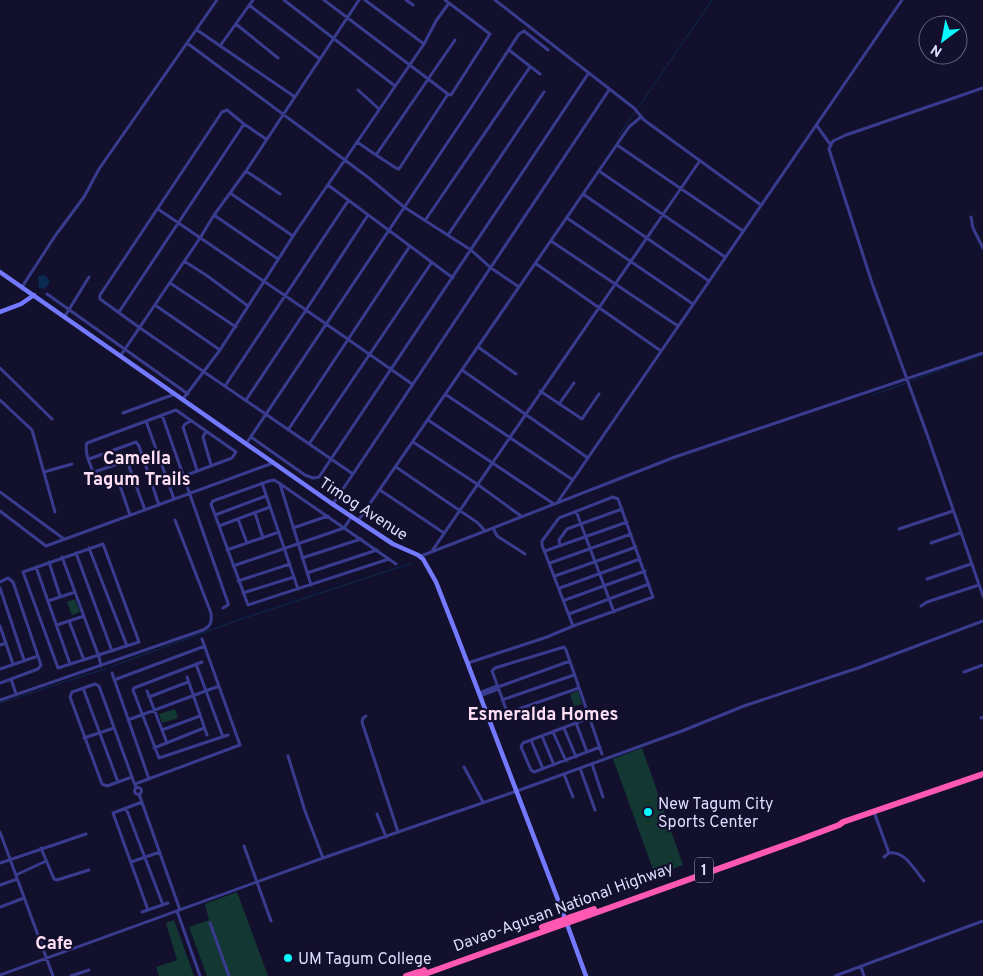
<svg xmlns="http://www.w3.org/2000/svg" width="983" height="976" font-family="Overpass,sans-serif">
<rect width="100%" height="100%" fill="#13102d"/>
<!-- green -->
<path fill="#133834" d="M 75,599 L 80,612 L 72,615 L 67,602 Z
M 578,691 L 582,704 L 574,706 L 570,694 Z
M 175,709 L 178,718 L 162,723 L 159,714 Z
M 642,748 L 683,865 L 655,875 L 613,759 Z
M 237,892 L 268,976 L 207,976 L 189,927 L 209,920 L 205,904 Z
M 174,920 L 194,976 L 159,976 L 156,967 L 177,960 L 166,923 Z"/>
<!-- water -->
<path fill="#0a2a52" d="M 45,275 L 50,282 L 45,289 L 39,288 L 38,276 Z"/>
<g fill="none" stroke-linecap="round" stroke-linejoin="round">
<!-- stream -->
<path stroke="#0a2a52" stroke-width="1" d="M 638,108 L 712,0
M 618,137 L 635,111
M 910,381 L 983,355
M 873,395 L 906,383
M 110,667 L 238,620 L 412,563
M 0,703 L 107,668"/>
<!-- street -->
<path stroke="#393c8e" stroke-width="3" d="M 284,0 L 395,86
M 324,0 L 448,94
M 365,0 L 424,44
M 406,0 L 413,5
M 495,0 L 634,108 L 644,120 L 761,205
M 249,5 L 320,59
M 236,24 L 278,58
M 197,30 L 295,97
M 187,43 L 369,178 L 404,207 L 471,250 L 491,268 L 519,287
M 220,46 L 253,0
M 509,50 L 540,74
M 983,88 L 846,135 L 833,141 L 829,149 L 872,283 L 928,437 L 983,596
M 358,90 L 379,109
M 244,124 L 227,110 L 222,112 L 100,295 L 100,299 L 140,328 L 353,474
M 817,126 L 830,144
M 357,142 L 376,155 L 455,40
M 617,145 L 743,231
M 376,155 L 396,168 L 399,169 L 448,94 L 451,95 L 490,34 L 445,0
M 246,171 L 280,194
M 599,171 L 725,257
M 328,185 L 453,278
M 230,193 L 293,236
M 583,194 L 709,281
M 158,209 L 306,310 L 246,400
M 214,215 L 278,259
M 368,215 L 306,310 L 412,384
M 971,217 L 973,228 L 983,248
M 567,218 L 693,304
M 426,219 L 530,67
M 448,235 L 544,92
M 551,241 L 678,326
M 184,261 L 206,275 L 248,306
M 535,263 L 661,351
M 170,283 L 236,327
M 22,287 L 55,236 L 84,197 L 99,169 L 217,0
M 47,294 L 188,394
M 155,305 L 220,350
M 119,312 L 244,124 L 266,139
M 65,316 L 89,277
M 478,347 L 516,374
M 121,355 L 200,238 L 214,215 L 246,171 L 359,0
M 0,368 L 52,419
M 462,370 L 588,458
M 225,386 L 348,201
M 540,391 L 582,419 L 599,394
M 445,394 L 573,480
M 183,399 L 220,350 L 297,230 L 424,44 L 436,21 L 449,3
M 0,400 L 32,430 L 55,512
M 559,404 L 574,383
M 123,413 L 175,394
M 162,415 L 228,603 L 228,605 L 223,608
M 428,420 L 554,504
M 146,421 L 174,499
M 191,421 L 185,424 L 183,427 L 197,470
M 288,430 L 410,246
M 206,431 L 203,437 L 211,465
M 251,437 L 305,475 L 313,478 L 319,477 L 588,74
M 413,442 L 477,484 L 521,516
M 246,444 L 472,106 L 519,34 L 524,31 L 548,50
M 309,444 L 432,262
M 89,459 L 136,442 L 139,446 L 159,505
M 396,467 L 478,523 L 485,531
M 44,472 L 72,464
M 94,472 L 127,461 L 145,510
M 262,483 L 298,589
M 280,484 L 311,585
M 380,490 L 444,533
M 0,492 L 64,539
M 613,497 L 618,499 L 653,597 L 573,626 L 542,545 L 542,541 L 559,518 Z
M 557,503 L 902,0
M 333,504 L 609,90
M 0,511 L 46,546 L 273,463
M 576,511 L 614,612
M 255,513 L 263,538
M 130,515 L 118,480 L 102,485 L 98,483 C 94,472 83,454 87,443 L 176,410 L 236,452 L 232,458 L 184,476
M 215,515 L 266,496
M 238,519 L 247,543
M 358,521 L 629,127 L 641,117
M 219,526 L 270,507
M 293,528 L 328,516
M 493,528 L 497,536 L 525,554
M 899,529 L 953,511
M 931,543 L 960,533
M 103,544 L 139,642 L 58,668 L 23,572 Z
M 560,546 L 559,540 L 567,529 L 622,509
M 89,548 L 127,646
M 227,550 L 279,532
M 432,551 L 699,162
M 545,551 L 627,522
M 76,553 L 112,651
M 421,556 L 675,457 L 983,353
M 62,557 L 99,657 L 101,666
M 302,558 L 361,539
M 389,559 L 248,605 L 211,504 L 213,501 L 269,481 L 274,480 L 279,483 L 396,564
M 49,562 L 60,596
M 550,563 L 631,534
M 233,566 L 344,528 L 352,516
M 36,567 L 70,664
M 307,573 L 377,550
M 555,576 L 636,547
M 927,579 L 971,564
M 238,581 L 290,564
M 0,582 L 8,578 L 13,582 L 41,665 L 38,669 L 0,683
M 0,588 L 24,660
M 560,588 L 640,559
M 243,593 L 294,577
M 565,600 L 645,571
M 48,601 L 75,592
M 921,606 L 927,602 L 979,585
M 569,614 L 649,584
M 69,621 L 84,660
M 57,625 L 84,616
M 0,626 L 13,664
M 0,645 L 6,643
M 570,661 L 498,687 L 492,671 L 495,668 L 564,647 L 566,650 L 602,754
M 202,662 L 134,688 L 133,690 L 159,758 L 228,735
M 468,663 L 547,637 L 573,626
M 196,664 L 223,737
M 0,669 L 38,656
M 964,672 L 983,665
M 112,673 L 149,779
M 187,677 L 207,735
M 11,679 L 16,694
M 114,680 L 205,646
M 498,687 L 506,709 L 510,712 L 579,688
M 83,688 L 118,782
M 147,691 L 167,743
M 479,693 L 497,686
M 480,696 L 498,689
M 149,697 L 188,682
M 0,700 L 203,630 C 211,626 212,622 211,613 L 175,520
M 502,700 L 574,675
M 366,716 L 363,718 L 362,722 L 398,832
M 589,718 L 523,743 L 521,747 L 531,770 L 534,772 L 600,747
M 981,718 L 983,717
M 128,720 L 219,686
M 576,723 L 587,752
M 564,728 L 576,757
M 162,730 L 200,716
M 553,732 L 566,761
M 542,736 L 554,765
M 84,738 L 114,728
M 531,740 L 543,769
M 154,748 L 204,728
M 288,756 L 305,811 L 323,858
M 592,764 L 603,797
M 464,767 L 483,802
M 580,768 L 595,810
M 564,774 L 573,797
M 132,777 L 107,786 L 102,784 L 70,697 L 72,692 L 95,684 L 99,686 L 136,788
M 135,784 L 240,745 L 202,639
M134.5 791a3.5 3.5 0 1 1 7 0a3.5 3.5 0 1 1-7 0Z
M 139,794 L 180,910
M 142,802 L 113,813 L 148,910
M 126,808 L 163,905
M 874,812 L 889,853 L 884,857
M 377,814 L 386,837
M 0,832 L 53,976
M 244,846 L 271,921
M 41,848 L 54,879 L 57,880 L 89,870
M 889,853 C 906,851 914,870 924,881
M 131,862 L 160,852
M 0,863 L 86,834
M 16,875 L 46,861
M 0,885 L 17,879
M 0,907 L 24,898
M 177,911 L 200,976
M 142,912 L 168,903
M 210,923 L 229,976
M 861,967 L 864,976
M 0,975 L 323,858 L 517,791 L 682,731 L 744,706 L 858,668 L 983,621
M 71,976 L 89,970
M 835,976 L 983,921"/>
<!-- secondary -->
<path stroke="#747aff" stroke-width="4.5" d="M 0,272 L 331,503 L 393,544 L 418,555 L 423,559 L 436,582 L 456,633 L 563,913 L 586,976
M 0,312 L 21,304 L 34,295"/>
<!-- highway -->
<path stroke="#ff58b3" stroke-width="6" d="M 542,927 L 594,909
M 406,976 L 424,970
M 419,976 L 799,840 L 839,825 L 843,822 L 983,774"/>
</g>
<!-- markers -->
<g fill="#09f7ff" stroke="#13102d" stroke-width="2">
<circle cx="648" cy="812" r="5"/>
<circle cx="288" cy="958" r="5"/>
</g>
<g text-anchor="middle" stroke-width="4.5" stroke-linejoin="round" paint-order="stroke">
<!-- shield labels -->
<rect fill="#13102d" stroke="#a1a0c0" stroke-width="1" x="695" y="857.5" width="18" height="25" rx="4"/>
<g font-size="15" font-weight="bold" fill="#deddff">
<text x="704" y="875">1</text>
</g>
<!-- street labels -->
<g font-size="16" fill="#deddff" stroke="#13102d">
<text transform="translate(364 508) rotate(33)" y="6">Timog Avenue</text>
<text transform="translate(563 906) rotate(-20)" y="6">Davao-Agusan National Highway</text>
</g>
<!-- poi labels -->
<g font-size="16" fill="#deddff" stroke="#13102d" text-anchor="start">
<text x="658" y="809">New Tagum City<tspan x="658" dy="18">Sports Center</tspan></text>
<text x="298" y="964">UM Tagum College</text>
</g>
<!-- neighbourhood labels -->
<g font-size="18" font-weight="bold" fill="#ffdff5" stroke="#13102d">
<text x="137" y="464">Camella<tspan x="137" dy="21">Tagum Trails</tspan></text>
<text x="543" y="720">Esmeralda Homes</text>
<text x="54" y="949">Cafe</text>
</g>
</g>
<!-- north arrow -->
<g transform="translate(943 40) rotate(212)"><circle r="24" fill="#13102d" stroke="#646281"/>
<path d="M0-4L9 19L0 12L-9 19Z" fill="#09f7ff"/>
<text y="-8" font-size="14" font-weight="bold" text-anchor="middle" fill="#deddff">N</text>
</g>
</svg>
